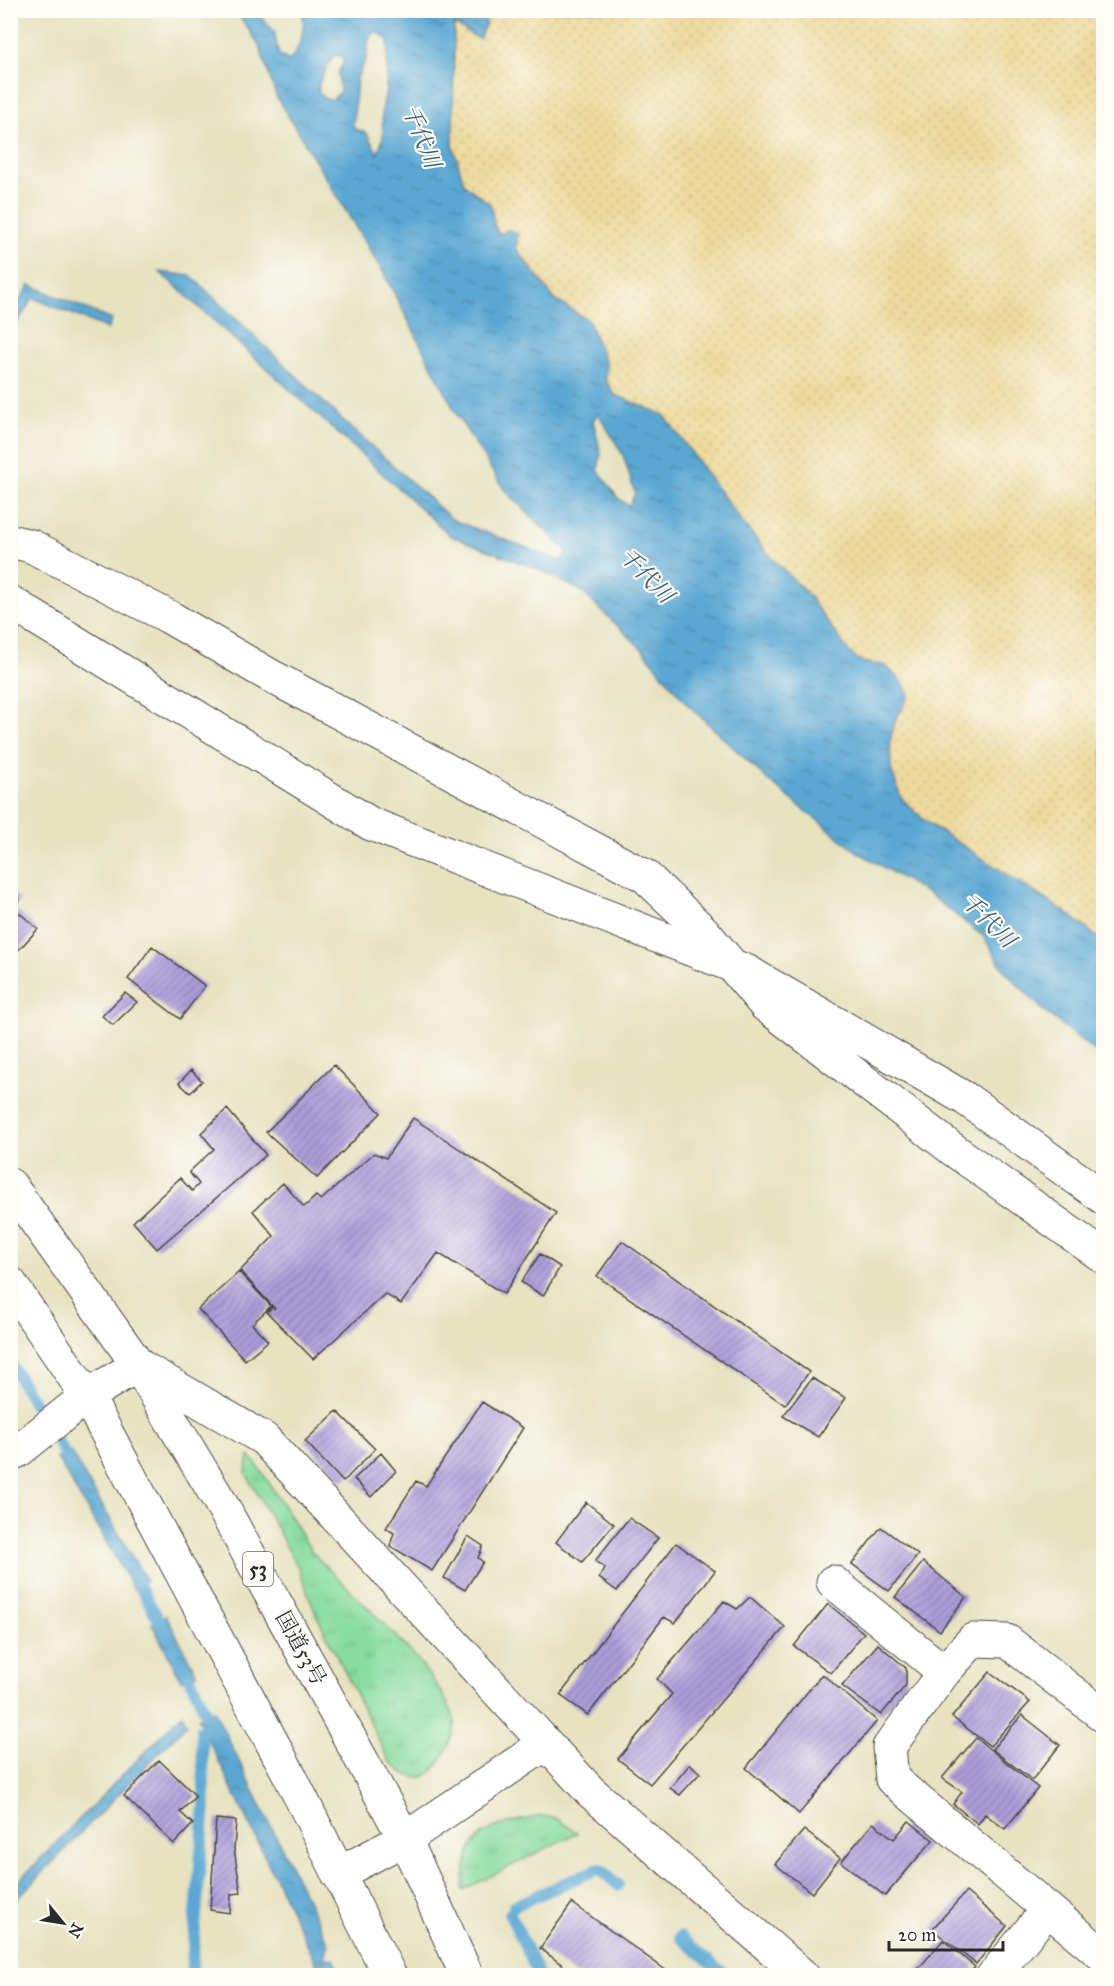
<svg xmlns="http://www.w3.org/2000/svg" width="1114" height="1986" font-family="'IM FELL Great Primer','Noto Serif JP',serif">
<defs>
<pattern id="grass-tufts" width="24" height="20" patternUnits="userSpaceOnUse" patternTransform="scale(1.5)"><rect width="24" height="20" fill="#87dc9e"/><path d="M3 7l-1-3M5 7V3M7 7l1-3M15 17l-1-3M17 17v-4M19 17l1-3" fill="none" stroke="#75bd88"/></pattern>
<pattern id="sand-dots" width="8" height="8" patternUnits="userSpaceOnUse" patternTransform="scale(1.5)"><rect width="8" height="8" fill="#eeda9e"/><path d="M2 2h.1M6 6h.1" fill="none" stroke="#cb8" stroke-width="1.8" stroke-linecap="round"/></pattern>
<pattern id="water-ripples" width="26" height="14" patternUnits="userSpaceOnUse" patternTransform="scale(1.5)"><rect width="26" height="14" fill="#5aa7d3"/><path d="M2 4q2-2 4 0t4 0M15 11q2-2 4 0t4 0" fill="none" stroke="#4b88ab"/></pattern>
<pattern id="building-hatch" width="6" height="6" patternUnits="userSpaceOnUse" patternTransform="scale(1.5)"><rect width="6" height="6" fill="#ac9dda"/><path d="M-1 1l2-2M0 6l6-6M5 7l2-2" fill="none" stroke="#8c80b1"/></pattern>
</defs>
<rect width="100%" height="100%" fill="#fdfcf7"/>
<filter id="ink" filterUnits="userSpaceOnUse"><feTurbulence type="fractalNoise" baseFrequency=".0167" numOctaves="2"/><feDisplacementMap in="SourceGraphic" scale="12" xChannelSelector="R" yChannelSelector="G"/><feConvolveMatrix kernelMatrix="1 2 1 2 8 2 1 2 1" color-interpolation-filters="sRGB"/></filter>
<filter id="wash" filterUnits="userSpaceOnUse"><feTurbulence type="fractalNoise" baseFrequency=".008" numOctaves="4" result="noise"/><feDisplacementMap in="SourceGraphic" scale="24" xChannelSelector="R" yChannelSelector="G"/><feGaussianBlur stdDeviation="1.35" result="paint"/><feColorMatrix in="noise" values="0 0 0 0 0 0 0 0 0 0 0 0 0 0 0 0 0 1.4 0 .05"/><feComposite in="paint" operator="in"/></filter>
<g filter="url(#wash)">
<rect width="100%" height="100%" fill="#e7e2c0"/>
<!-- grass -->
<path fill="url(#grass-tufts)" stroke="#598464" stroke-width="1.5" d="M 249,1456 C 257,1459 301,1536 311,1550 C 320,1562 332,1572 343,1583 C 378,1619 422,1657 447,1702 C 450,1708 455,1717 455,1723 C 455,1739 437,1775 420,1778 C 408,1779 397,1768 389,1761 L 316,1614 L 299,1569 L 246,1473 Z
M 542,1816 L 556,1818 L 577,1833 L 463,1890 C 466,1829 488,1826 542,1816 Z"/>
<!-- sand -->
<path fill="url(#sand-dots)" stroke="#8c8264" stroke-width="1.5" d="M 483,11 L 1103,11 L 1103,939 L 1097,937 L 1071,916 L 926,822 L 901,798 L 891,769 L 890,741 L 896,719 L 909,696 L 886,666 L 862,662 L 849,652 L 808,595 L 769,555 L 739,518 L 664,415 L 615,395 L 606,381 L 606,364 L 588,320 L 555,300 L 516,248 L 500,235 L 494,224 L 491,205 L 464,184 L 453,145 L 454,23 L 479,39 L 486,23 Z"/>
<!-- water -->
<path fill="url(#water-ripples)" stroke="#42697f" stroke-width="1.5" fill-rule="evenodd" d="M 236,11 L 255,11 L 274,31 L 279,55 L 289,61 C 299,51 308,24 301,11 L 483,11 L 486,23 L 479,39 L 454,24 L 453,145 L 464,184 L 491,205 L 494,224 L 499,235 L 509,229 L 518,234 L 516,248 L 555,300 L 588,320 L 606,364 L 606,381 L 615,395 L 664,415 L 739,518 L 769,555 L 808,595 L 849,652 L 862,662 L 886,666 L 904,684 L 909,696 L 896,719 L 890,741 L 891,769 L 901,798 L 926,822 L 1071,916 L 1097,937 L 1103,939 L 1103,1058 L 1043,1010 L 1003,969 L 984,937 L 930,895 L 856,851 L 771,783 L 686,703 L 643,650 L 581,591 L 542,571 L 451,536 L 160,272 L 191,276 L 334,412 L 453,520 L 561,561 L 567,552 L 503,488 L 457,415 L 383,272 L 276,96 L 259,45 ZM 376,31 L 388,40 L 386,91 L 382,110 L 383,136 L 378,154 L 367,133 L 353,128 L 357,78 L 366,59 L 369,39 ZM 340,55 L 344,61 L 338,73 L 340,92 L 332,100 L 323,98 L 319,92 L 319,83 L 333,56 ZM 598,413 L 623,455 L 635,493 L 629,506 L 617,497 L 598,470 L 601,454 L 593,421 Z
M 30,285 L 112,320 L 108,329 L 33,298 L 11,332 L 11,314 Z
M 70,1451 L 146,1580 L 134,1590 L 57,1458 Z
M 166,1615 L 197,1674 L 181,1680 L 152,1624 Z
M 214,1710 L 329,1944 L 324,1958 L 334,1959 L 342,1975 L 322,1975 L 198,1718 Z
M 182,1714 L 187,1724 L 11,1905 L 11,1889 Z"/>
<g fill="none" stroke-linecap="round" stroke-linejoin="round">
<!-- stream -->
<path stroke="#5aa7d3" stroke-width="12" d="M 10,1363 L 73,1468
M 131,1572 L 166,1632
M 183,1663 L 213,1729
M 600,1869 L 618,1885
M 514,1906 L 595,1870
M 510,1914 L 539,1976
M 680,1937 L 727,1976
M 191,1976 L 205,1805 L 201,1730"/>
</g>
<g id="blocks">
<!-- building -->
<path fill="url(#building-hatch)" d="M 10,891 L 20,900 L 10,910 Z
M 16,910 L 38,929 L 10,959 L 10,915 Z
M 152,946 L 205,986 L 180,1019 L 128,979 Z
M 125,993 L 137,1002 L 113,1025 L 102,1016 Z
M 334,1065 L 381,1113 L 317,1178 L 266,1132 Z
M 191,1070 L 202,1081 L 190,1093 L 179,1083 Z
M 227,1109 L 266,1155 L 157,1249 L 133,1222 L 180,1178 L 192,1191 L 199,1184 L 189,1172 L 214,1149 L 201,1133 Z
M 413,1118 L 556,1213 L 504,1294 L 438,1253 L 401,1304 L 385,1294 L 313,1359 L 267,1312 L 272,1307 L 275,1309 L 240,1271 L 274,1236 L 253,1211 L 283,1183 L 304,1207 L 316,1196 L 321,1200 L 374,1153 L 386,1158 Z
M 622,1241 L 809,1372 L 785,1405 L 597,1276 Z
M 540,1254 L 560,1267 L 543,1296 L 521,1282 Z
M 239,1272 L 271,1306 L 252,1324 L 268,1341 L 245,1360 L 198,1309 Z
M 812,1378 L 846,1398 L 818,1437 L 783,1416 Z
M 482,1402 L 523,1428 L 432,1571 L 390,1546 L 394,1533 L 386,1528 L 416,1481 L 426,1486 Z
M 337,1411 L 375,1449 L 343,1482 L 305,1441 Z
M 381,1453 L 396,1471 L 371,1497 L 354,1479 Z
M 586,1502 L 614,1524 L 582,1562 L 556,1542 Z
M 629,1518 L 658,1538 L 617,1591 L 599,1578 L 605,1568 L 595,1561 Z
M 881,1527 L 918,1555 L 889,1591 L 852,1564 Z
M 468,1536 L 483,1546 L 478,1558 L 483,1562 L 465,1590 L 444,1578 Z
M 676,1543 L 715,1571 L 675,1623 L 664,1617 L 588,1715 L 560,1695 Z
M 923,1562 L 966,1597 L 940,1631 L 895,1597 Z
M 750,1597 L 785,1627 L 650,1784 L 618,1759 L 672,1694 L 657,1679 L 724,1601 L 737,1609 Z
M 828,1604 L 864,1633 L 831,1673 L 794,1646 Z
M 878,1644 L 906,1668 L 906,1685 L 881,1715 L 842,1686 Z
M 990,1672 L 1030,1702 L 990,1746 L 952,1717 Z
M 822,1674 L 877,1721 L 799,1814 L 746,1768 Z
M 1022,1715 L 1060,1745 L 1032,1780 L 992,1749 Z
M 976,1738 L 1038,1788 L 1005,1829 L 985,1814 L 978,1824 L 953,1804 L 962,1792 L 942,1778 Z
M 159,1760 L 196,1796 L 180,1812 L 193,1824 L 174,1844 L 124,1796 Z
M 690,1764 L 700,1773 L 680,1795 L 670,1788 Z
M 216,1819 L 236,1821 L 234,1849 L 241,1893 L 231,1894 L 230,1913 L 210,1910 Z
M 909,1821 L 933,1840 L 885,1896 L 841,1862 L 873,1823 L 894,1839 Z
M 804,1830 L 840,1858 L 812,1893 L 775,1864 Z
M 966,1892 L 1007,1926 L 976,1964 L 932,1929 Z
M 572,1903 L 674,1976 L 577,1976 L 540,1948 Z
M 943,1940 L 975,1967 L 967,1976 L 912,1976 Z"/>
</g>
</g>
<g filter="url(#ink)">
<use href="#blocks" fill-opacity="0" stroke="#474641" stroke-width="1.5"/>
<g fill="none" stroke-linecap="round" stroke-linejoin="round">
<defs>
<path id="street" d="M 10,541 L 31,546 L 169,617 L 269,675 L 645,876 L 704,932 L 765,1005 L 951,1148 L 1104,1257
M 10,602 L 371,824 L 746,971 L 966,1099 L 1104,1198
M 10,1454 L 18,1451 L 87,1396 L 138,1365 L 264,1439 L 590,1791 L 803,1976
M 833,1582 L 944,1672
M 1104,1716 L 1007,1641 L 973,1640 L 944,1672 L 889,1747 L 892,1779 L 1104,1956
M 338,1874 L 408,1837 L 545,1744
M 993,1976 L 1048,1909"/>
<path id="highway" d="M 10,1185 L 138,1365 L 219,1500 L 405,1839 L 467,1976
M 10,1283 L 87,1396 L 290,1776 L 390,1976"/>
</defs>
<!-- street casing -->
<use href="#street" stroke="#474641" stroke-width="35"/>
<!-- highway casing -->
<use href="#highway" stroke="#474641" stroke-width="35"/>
<!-- street -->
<use href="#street" stroke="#fff" stroke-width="33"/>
<!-- highway -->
<use href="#highway" stroke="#fff" stroke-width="33"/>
</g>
</g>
<g text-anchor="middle" stroke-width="4.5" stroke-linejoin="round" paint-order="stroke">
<!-- shield labels -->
<rect fill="#fdfcf7" stroke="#6a6a68" stroke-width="1.5" x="243" y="1552" width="30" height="34" rx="4.5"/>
<g font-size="20" font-weight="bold" fill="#2b2b2b">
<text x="258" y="1576">53</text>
</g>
<!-- street labels -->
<g font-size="21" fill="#2b2b2b" stroke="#fdfcf7">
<text transform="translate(301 1648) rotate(61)" y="7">国道53号</text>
</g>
<!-- water labels -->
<g font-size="22" font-style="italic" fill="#3e5d6e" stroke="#fdfcf7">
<text transform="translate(422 136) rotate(68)" y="8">千代川</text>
<text transform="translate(647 575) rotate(46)" y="8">千代川</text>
<text transform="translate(989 920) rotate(45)" y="8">千代川</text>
</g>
</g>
<!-- margin -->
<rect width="1114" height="1986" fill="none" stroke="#fdfcf7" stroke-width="36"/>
<!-- north arrow -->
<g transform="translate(63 1923) rotate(120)" stroke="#fdfcf7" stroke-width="4.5" paint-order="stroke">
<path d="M0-4.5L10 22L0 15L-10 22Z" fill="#2b2b2b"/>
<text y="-9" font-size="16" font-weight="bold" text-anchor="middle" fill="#2b2b2b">N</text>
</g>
<!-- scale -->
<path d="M889 1941v9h114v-9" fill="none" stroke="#2b2b2b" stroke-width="3"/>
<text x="898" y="1941" font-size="18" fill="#2b2b2b" stroke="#fdfcf7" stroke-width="4.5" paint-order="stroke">20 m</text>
</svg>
